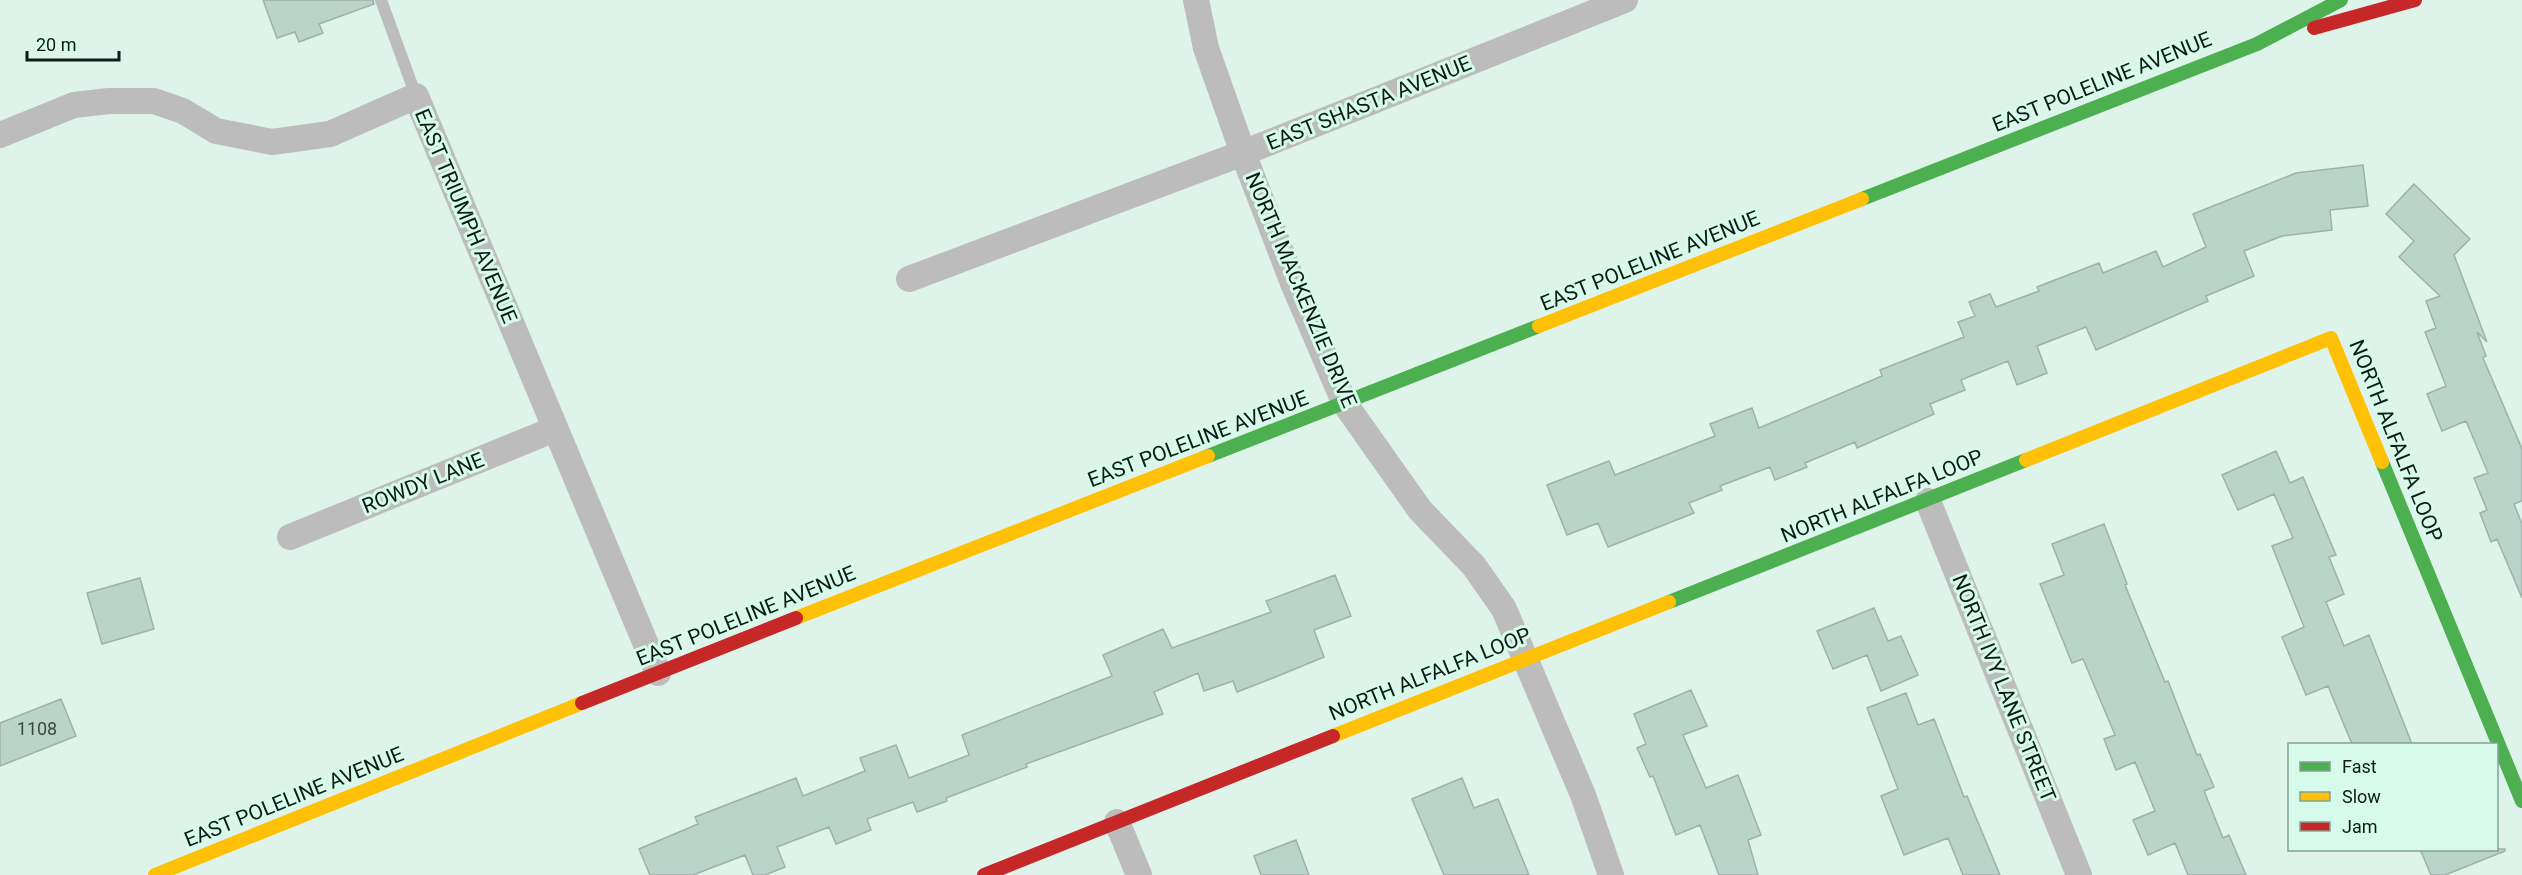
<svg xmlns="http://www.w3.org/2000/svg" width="2522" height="875" font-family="Roboto,sans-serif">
<rect width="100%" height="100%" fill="#def3ea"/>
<!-- building -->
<path fill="#b9d5ca" stroke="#a0b0aa" stroke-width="1.5" d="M 263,0 L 373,0 L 374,4 L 319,24 L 323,33 L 299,42 L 295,32 L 277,38 Z
M 2363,165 L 2368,206 L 2330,210 L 2332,230 L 2282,236 L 2244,251 L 2254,276 L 2206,296 L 2208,301 L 2096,350 L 2086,327 L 2037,346 L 2047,373 L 2017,385 L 2008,361 L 1961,380 L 1965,390 L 1930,404 L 1934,414 L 1857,448 L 1855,442 L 1805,463 L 1807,467 L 1775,480 L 1770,467 L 1720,486 L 1722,490 L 1689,503 L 1694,513 L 1608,547 L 1598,523 L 1567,535 L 1547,485 L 1609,461 L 1615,475 L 1715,436 L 1710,424 L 1752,408 L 1759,428 L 1882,376 L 1880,370 L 1964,337 L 1958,322 L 1975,316 L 1969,302 L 1990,294 L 1996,307 L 2039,291 L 2037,287 L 2099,263 L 2103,273 L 2156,251 L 2163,267 L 2206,247 L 2193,214 L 2296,173 Z
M 2414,184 L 2470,239 L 2454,255 L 2487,342 L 2477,332 L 2486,356 L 2483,358 L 2522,449 L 2522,501 L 2514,504 L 2522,524 L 2522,598 L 2497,539 L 2491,542 L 2480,513 L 2487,510 L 2474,478 L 2488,473 L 2466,421 L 2442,431 L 2427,394 L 2446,386 L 2425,332 L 2436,328 L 2426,301 L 2440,296 L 2399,257 L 2414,241 L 2386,214 Z
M 2276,451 L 2290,483 L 2303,477 L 2336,555 L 2329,557 L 2344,594 L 2326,602 L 2344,646 L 2369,635 L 2412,744 L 2352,744 L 2328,686 L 2306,695 L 2282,637 L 2304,627 L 2272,546 L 2293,538 L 2274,494 L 2238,510 L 2222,475 Z
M 2104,524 L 2127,584 L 2125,585 L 2165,682 L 2168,681 L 2197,755 L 2200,754 L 2214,787 L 2204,791 L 2223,838 L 2229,835 L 2246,875 L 2188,875 L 2175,843 L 2148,855 L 2133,820 L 2155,811 L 2135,762 L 2116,770 L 2104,739 L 2115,735 L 2083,659 L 2072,663 L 2040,584 L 2064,575 L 2052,544 Z
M 1335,575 L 1351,616 L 1314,630 L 1324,657 L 1273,678 L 1237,692 L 1233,681 L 1204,691 L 1198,673 L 1154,692 L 1163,714 L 1026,764 L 1027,767 L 946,798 L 947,801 L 917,812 L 913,802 L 867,819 L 871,830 L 836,844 L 829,827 L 777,847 L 785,867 L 765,875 L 753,875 L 745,855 L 693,875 L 650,875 L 639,849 L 698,824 L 695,817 L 796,778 L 803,796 L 865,771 L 860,758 L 896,745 L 909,778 L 969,755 L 962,735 L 1112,676 L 1103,655 L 1163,629 L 1172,648 L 1271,612 L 1266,601 Z
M 140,578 L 154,629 L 102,644 L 87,593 Z
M 1874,608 L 1888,641 L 1901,636 L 1918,675 L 1881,691 L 1867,655 L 1833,669 L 1817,631 Z
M 1691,690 L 1707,726 L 1683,735 L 1706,788 L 1738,775 L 1761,835 L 1748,840 L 1758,875 L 1719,875 L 1700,825 L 1676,835 L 1653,776 L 1650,777 L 1637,748 L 1646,744 L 1634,714 Z
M 1906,693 L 1918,725 L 1934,719 L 1964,797 L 1967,796 L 2000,875 L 1963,875 L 1948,838 L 1904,855 L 1881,796 L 1898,789 L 1867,708 Z
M 61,699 L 76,736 L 0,766 L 0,723 Z
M 1462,778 L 1474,808 L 1498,799 L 1529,875 L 1444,875 L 1412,799 Z
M 1296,840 L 1309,875 L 1261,875 L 1254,856 Z
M 2420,849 L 2505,849 L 2505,851 L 2445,875 L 2431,875 Z"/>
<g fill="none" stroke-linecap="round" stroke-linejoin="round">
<!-- lane -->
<path stroke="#bdbcbd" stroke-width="12" d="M 381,0 L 416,96"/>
<!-- street -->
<path stroke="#bdbcbd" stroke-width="26" d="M 1196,0 L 1206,48 L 1243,153 L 1293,283 L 1345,404 L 1420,510 L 1474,566 L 1504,609 L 1583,795 L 1611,875
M 0,135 L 74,105 L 109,101 L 154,101 L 183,111 L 216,131 L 272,142 L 330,134 L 416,96 L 658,673
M 909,279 L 1243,153 L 1625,0
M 1928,501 L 2079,875
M 290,537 L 555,429
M 1117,822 L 1139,875"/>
<!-- fast -->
<path stroke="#4caf50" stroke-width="14" d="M 1862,199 L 2257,44 L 2341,0
M 1208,456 L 1539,326
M 2382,462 L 2522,801
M 1669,602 L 2026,460"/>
<!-- slow -->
<path stroke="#ffc107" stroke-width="14" d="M 1539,326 L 1862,199
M 2026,460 L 2331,338 L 2382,462
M 796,618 L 1208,456
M 1333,736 L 1669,602
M 155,875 L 582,703"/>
<!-- jam -->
<path stroke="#c62828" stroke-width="14" d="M 2314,28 L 2415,0
M 582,703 L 796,618
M 984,875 L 1333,736"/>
</g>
<g text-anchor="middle" stroke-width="6" stroke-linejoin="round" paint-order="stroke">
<!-- number labels -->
<g font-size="18" fill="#394a43">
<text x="37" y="735">1108</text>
</g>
<!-- street labels -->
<g font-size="21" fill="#0e1b16" stroke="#d6fbeb">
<text transform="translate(2102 82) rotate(-22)" y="7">EAST POLELINE AVENUE</text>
<text transform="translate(1369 103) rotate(-22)" y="7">EAST SHASTA AVENUE</text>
<text transform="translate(466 216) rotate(67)" y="7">EAST TRIUMPH AVENUE</text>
<text transform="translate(1650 261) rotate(-22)" y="7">EAST POLELINE AVENUE</text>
<text transform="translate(1301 290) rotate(67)" y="7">NORTH MACKENZIE DRIVE</text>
<text transform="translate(1198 439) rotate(-21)" y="7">EAST POLELINE AVENUE</text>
<text transform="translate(2396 441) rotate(68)" y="7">NORTH ALFALFA LOOP</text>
<text transform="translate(423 483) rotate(-22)" y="7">ROWDY LANE</text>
<text transform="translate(1882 496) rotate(-22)" y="7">NORTH ALFALFA LOOP</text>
<text transform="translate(746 616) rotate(-22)" y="7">EAST POLELINE AVENUE</text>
<text transform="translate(1430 674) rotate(-22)" y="7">NORTH ALFALFA LOOP</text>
<text transform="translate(2004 688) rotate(68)" y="7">NORTH IVY LANE STREET</text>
<text transform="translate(294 797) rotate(-22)" y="7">EAST POLELINE AVENUE</text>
</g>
</g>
<!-- legend -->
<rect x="2288" y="743" width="210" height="108" fill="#d6fbeb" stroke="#86a196" stroke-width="1.5"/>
<rect x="2300" y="762" width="30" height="9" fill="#4caf50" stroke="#86a196" stroke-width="1.5"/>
<text x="2342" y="773" font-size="18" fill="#0e1b16">Fast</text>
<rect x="2300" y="792" width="30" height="9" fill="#ffc107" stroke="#86a196" stroke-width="1.5"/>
<text x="2342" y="803" font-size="18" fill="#0e1b16">Slow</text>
<rect x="2300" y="822" width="30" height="9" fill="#c62828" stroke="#86a196" stroke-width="1.5"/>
<text x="2342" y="833" font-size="18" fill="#0e1b16">Jam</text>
<!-- scale -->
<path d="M27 51v9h92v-9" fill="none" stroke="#0e1b16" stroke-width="3"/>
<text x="36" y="51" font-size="18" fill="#0e1b16" stroke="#d6fbeb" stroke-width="4.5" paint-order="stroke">20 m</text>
</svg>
